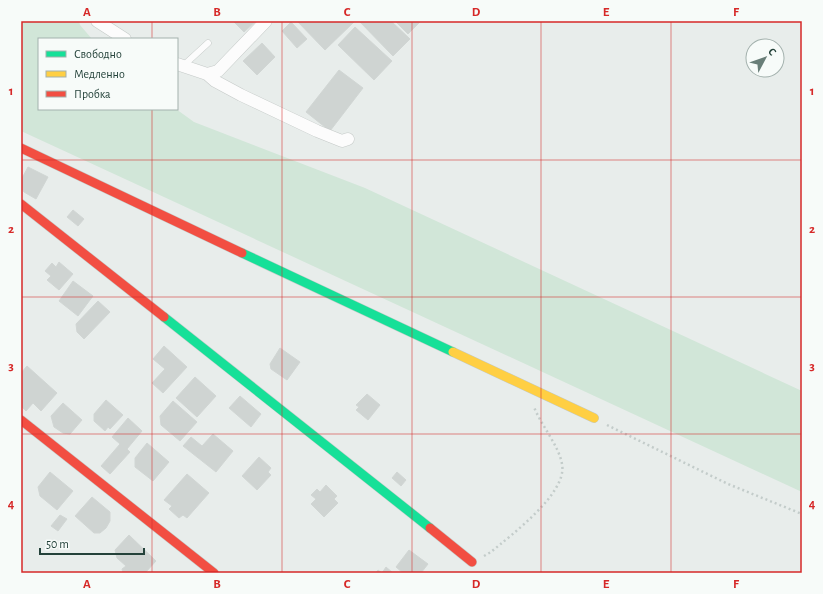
<svg xmlns="http://www.w3.org/2000/svg" width="823" height="594" font-family="'Alegreya Sans',sans-serif">
<rect width="100%" height="100%" fill="#e8edeb"/>
<!-- green -->
<path fill="#d1e6d8" d="M 21,21 L 79,21 L 80,25 L 92,39 L 39,39 L 39,109 L 176,109 L 194,122 L 365,188 L 802,391 L 802,492 L 21,131 Z"/>
<!-- building -->
<path fill="#cfd4d2" stroke="#d1d6d4" d="M 233,21 L 256,21 L 244,32 Z
M 297,21 L 355,21 L 325,50 Z
M 359,21 L 391,21 L 410,39 L 393,56 Z
M 395,21 L 421,21 L 408,34 Z
M 291,22 L 307,39 L 297,48 L 282,31 Z
M 355,27 L 392,61 L 374,80 L 338,45 Z
M 262,43 L 275,57 L 257,75 L 243,61 Z
M 339,70 L 363,88 L 330,131 L 306,112 Z
M 28,167 L 48,177 L 36,199 L 24,192 L 21,187 L 21,180 Z
M 73,210 L 84,219 L 78,226 L 67,217 Z
M 59,262 L 73,274 L 59,290 L 47,280 L 51,276 L 45,271 L 52,263 L 56,267 Z
M 73,281 L 93,296 L 78,316 L 59,301 Z
M 98,301 L 110,312 L 84,339 L 77,332 L 76,324 Z
M 164,346 L 187,367 L 163,393 L 152,383 L 165,369 L 153,359 Z
M 280,348 L 300,362 L 287,380 L 271,369 L 270,364 Z
M 27,366 L 57,393 L 41,411 L 33,403 L 26,411 L 21,406 L 21,373 Z
M 195,377 L 216,396 L 197,417 L 176,398 Z
M 367,394 L 380,405 L 368,420 L 356,410 L 359,407 L 356,405 Z
M 240,396 L 261,414 L 251,427 L 229,408 Z
M 106,400 L 123,415 L 110,429 L 108,427 L 105,431 L 94,421 L 94,414 Z
M 173,401 L 197,422 L 180,441 L 161,425 L 160,416 Z
M 63,403 L 82,420 L 70,434 L 63,433 L 54,427 L 51,416 Z
M 128,418 L 142,431 L 127,449 L 130,452 L 110,474 L 101,466 L 120,444 L 112,437 Z
M 213,434 L 233,451 L 216,472 L 183,446 L 191,437 L 202,446 Z
M 147,443 L 169,462 L 153,481 L 135,467 L 135,458 Z
M 259,457 L 271,468 L 268,472 L 271,475 L 257,490 L 242,476 Z
M 50,472 L 73,491 L 57,510 L 40,496 L 38,487 Z
M 397,472 L 406,480 L 401,486 L 392,478 Z
M 187,474 L 209,493 L 187,518 L 183,515 L 179,518 L 169,509 L 172,506 L 164,500 Z
M 326,485 L 337,496 L 334,499 L 338,503 L 324,517 L 311,504 L 316,499 L 311,495 L 317,489 L 320,492 Z
M 92,497 L 110,512 L 110,521 L 106,528 L 100,533 L 94,533 L 75,516 Z
M 60,515 L 67,519 L 58,531 L 51,526 Z
M 129,535 L 156,561 L 145,573 L 123,573 L 122,569 L 126,566 L 117,558 L 115,550 Z
M 409,550 L 428,564 L 421,573 L 403,573 L 396,567 Z
M 386,567 L 393,573 L 376,573 L 378,570 L 382,573 Z"/>
<g fill="none" stroke-linecap="round" stroke-linejoin="round">
<defs>
<path id="lane" d="M 183,66 L 208,43"/>
<path id="street" d="M 97,21 L 125,39
M 177,64 L 207,74 L 215,81 L 241,95 L 317,131 L 342,141 L 348,139
M 207,74 L 218,71 L 266,21"/>
<path id="fast" d="M 242,253 L 453,352
M 164,317 L 430,528"/>
<path id="slow" d="M 453,352 L 594,418"/>
<path id="jam" d="M 21,148 L 242,253
M 21,204 L 164,317
M 21,420 L 214,573
M 430,528 L 472,562"/>
</defs>
<!-- lane casing -->
<use href="#lane" stroke="#c5cac8" stroke-width="7"/>
<!-- street casing -->
<use href="#street" stroke="#c5cac8" stroke-width="13"/>
<!-- fast casing -->
<use href="#fast" stroke="#c3cbc8" stroke-width="10"/>
<!-- slow casing -->
<use href="#slow" stroke="#c3cbc8" stroke-width="10"/>
<!-- jam casing -->
<use href="#jam" stroke="#c3cbc8" stroke-width="10"/>
<!-- path -->
<path stroke="#c3ccca" stroke-width="2.5" stroke-dasharray="2 3" stroke-linecap="butt" d="M 607,425 L 728,484 L 802,514
M 484,556 L 491,552 C 511,535 568,493 562,464 C 559,446 541,425 534,407"/>
<!-- lane -->
<use href="#lane" stroke="#fcfcfc" stroke-width="6"/>
<!-- street -->
<use href="#street" stroke="#fcfcfc" stroke-width="12"/>
<!-- fast -->
<use href="#fast" stroke="#16e098" stroke-width="9"/>
<!-- slow -->
<use href="#slow" stroke="#ffcf43" stroke-width="9"/>
<!-- jam -->
<use href="#jam" stroke="#f24e42" stroke-width="9"/>
</g>
<!-- grid -->
<path fill="none" stroke="#d62828" stroke-width="1" stroke-opacity="0.55" d="M 152,21 L 152,39M 282,21 L 282,573M 412,21 L 412,573M 541,21 L 541,573M 671,21 L 671,573M 152,109 L 152,573M 21,160 L 802,160M 21,297 L 802,297M 21,434 L 802,434"/>
<!-- border -->
<rect width="823" height="594" fill="none" stroke="#f7fbf9" stroke-width="44"/>
<!-- legend -->
<rect x="38" y="38" width="140" height="72" fill="#f7fbf9" stroke="#a3b1ad"/>
<rect x="46" y="51" width="20" height="6" fill="#16e098" stroke="#a3b1ad"/>
<text x="74" y="58" font-size="12" fill="#24423a">Свободно</text>
<rect x="46" y="71" width="20" height="6" fill="#ffcf43" stroke="#a3b1ad"/>
<text x="74" y="78" font-size="12" fill="#24423a">Медленно</text>
<rect x="46" y="91" width="20" height="6" fill="#f24e42" stroke="#a3b1ad"/>
<text x="74" y="98" font-size="12" fill="#24423a">Пробка</text>
<!-- north arrow -->
<g transform="translate(765 58) rotate(49)"><circle r="19" fill="#f7fbf9" stroke="#a3b1ad"/>
<path d="M0-3L7 15L0 10L-7 15Z" fill="#697e78"/>
<text y="-6" font-size="11" font-weight="bold" text-anchor="middle" fill="#24423a">С</text>
</g>
<!-- scale -->
<path d="M40 548v6h104v-6" fill="none" stroke="#24423a" stroke-width="2"/>
<text x="46" y="548" font-size="12" fill="#24423a" stroke="#f7fbf9" stroke-width="3" paint-order="stroke">50 m</text>
<rect x="22" y="22" width="779" height="550" fill="none" stroke="#d62828" stroke-width="1.5"/>
<g font-size="13" text-anchor="middle" font-weight="bold" fill="#d62828">
<text x="87" y="16">A</text>
<text x="217" y="16">B</text>
<text x="347" y="16">C</text>
<text x="476" y="16">D</text>
<text x="606" y="16">E</text>
<text x="736" y="16">F</text>
<text x="11" y="95">1</text>
<text x="812" y="95">1</text>
<text x="11" y="233">2</text>
<text x="812" y="233">2</text>
<text x="11" y="370">3</text>
<text x="812" y="370">3</text>
<text x="11" y="508">4</text>
<text x="812" y="508">4</text>
<text x="87" y="588">A</text>
<text x="217" y="588">B</text>
<text x="347" y="588">C</text>
<text x="476" y="588">D</text>
<text x="606" y="588">E</text>
<text x="736" y="588">F</text>
</g>
</svg>
